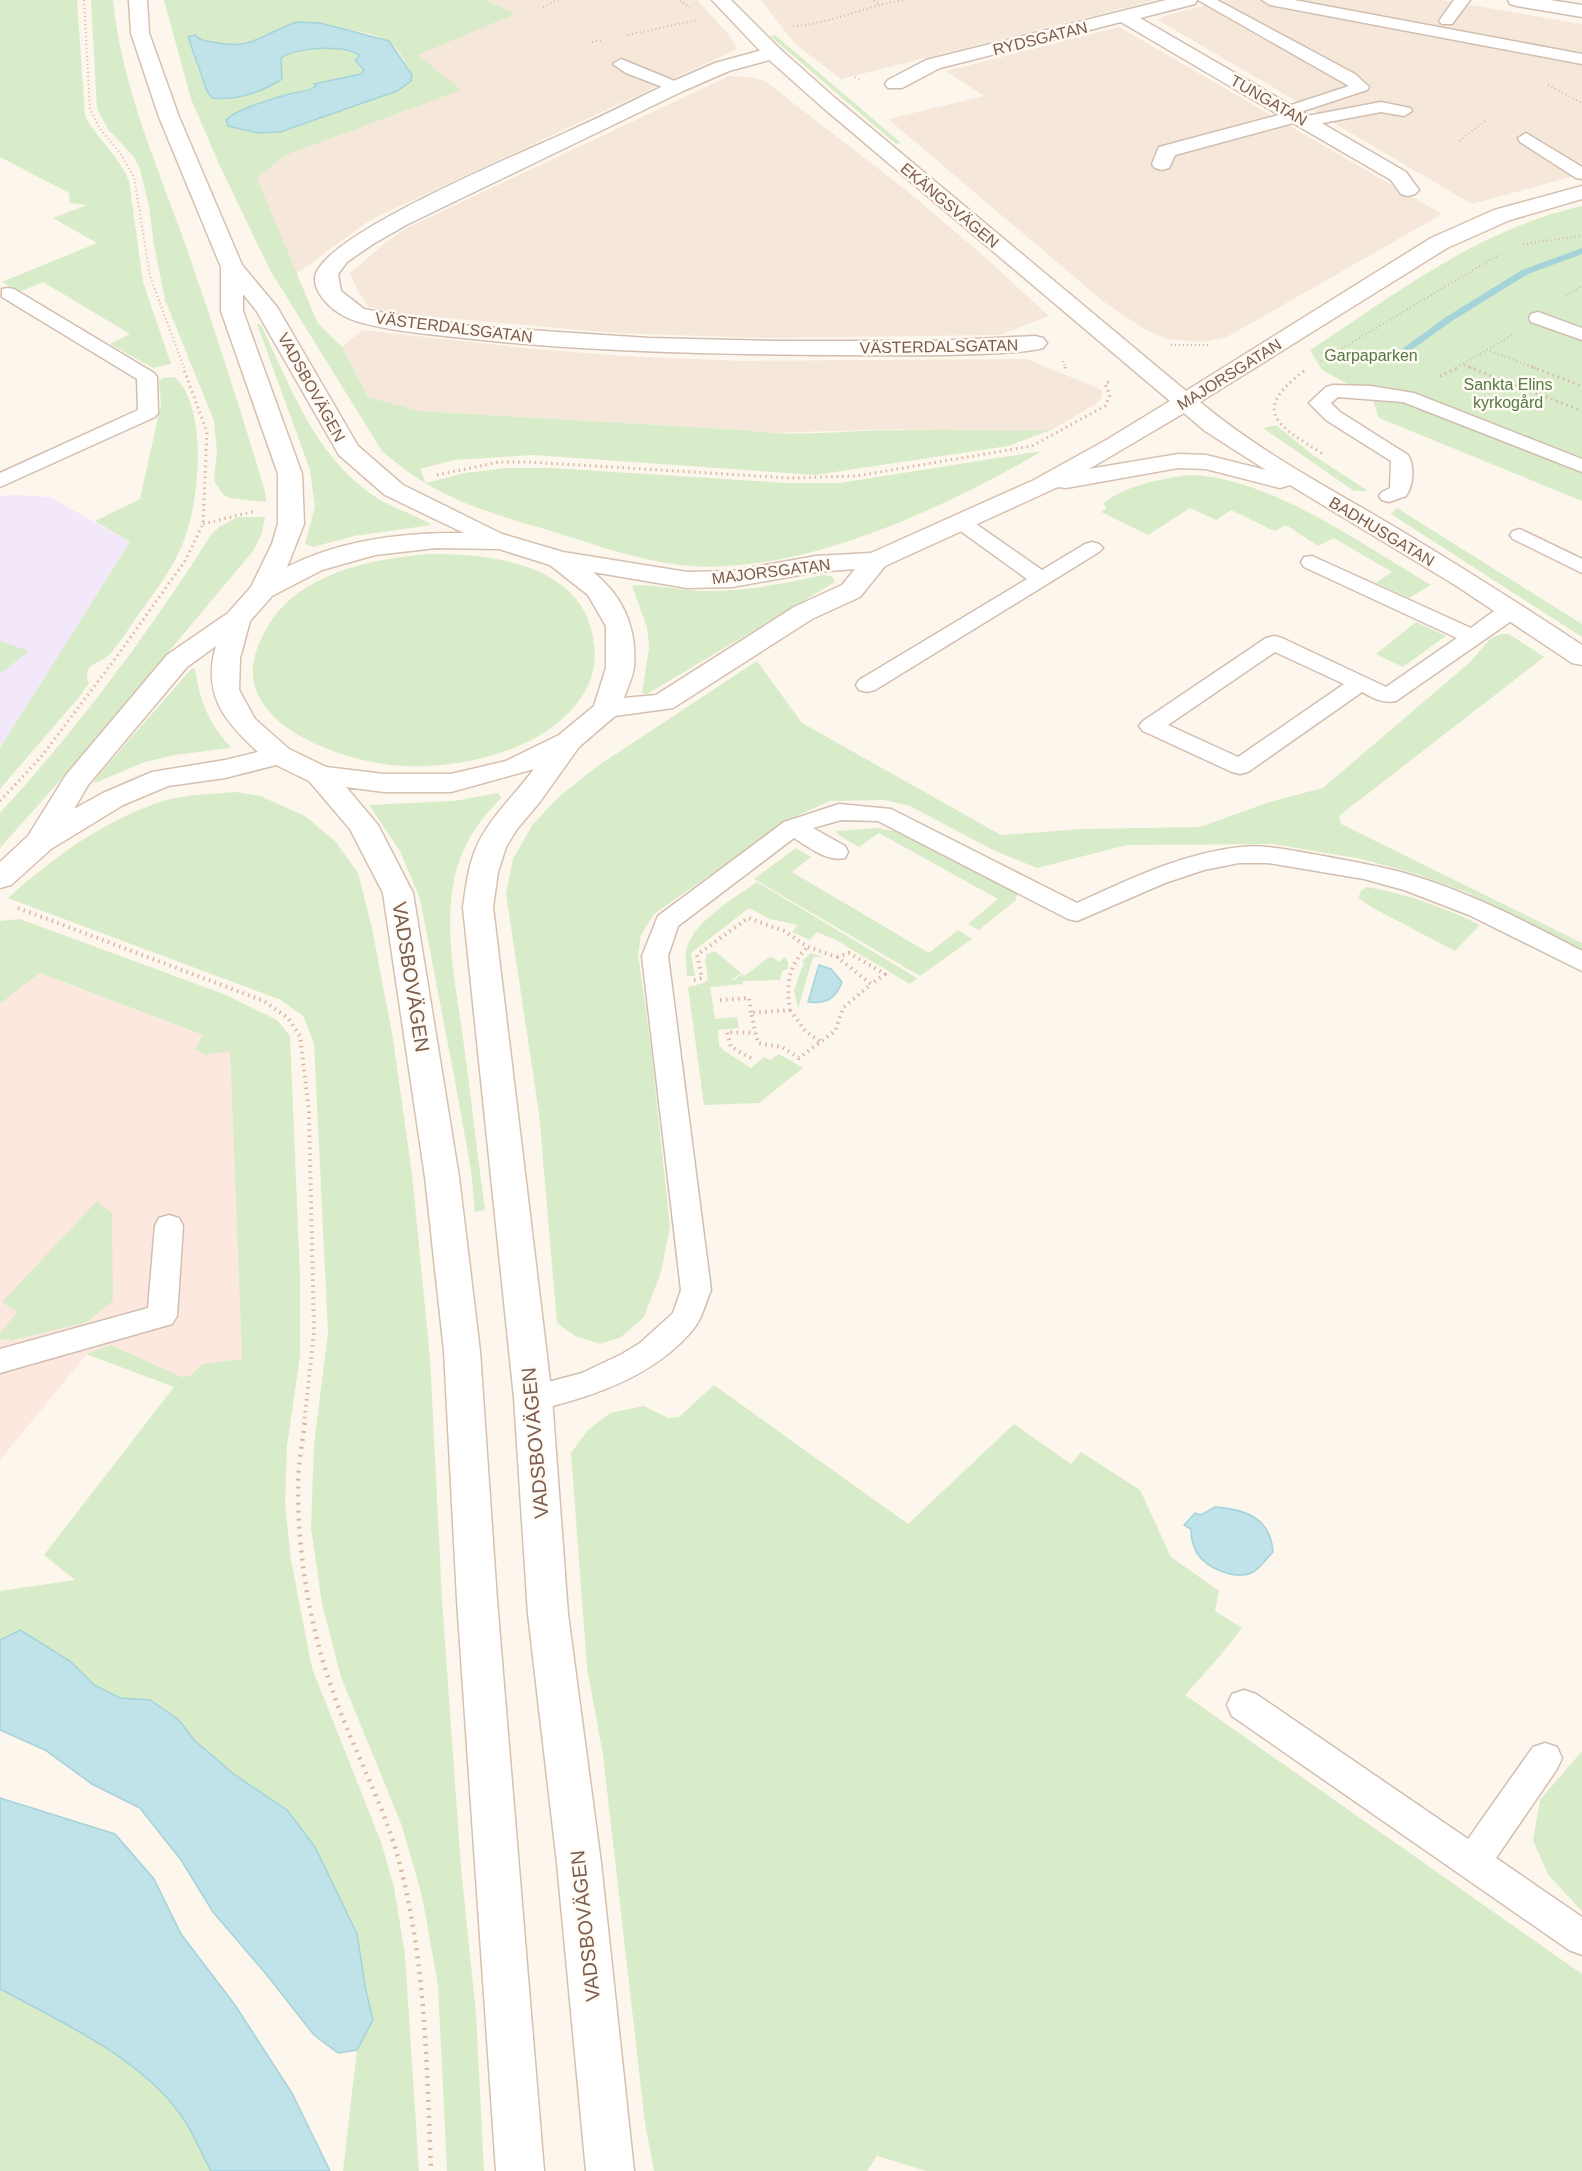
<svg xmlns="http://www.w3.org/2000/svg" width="1582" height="2171" font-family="Arial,sans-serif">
<rect width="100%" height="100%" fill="#fdf6ec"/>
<!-- residential -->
<path fill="#f5e8da" d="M 463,0 L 697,0 L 730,36 L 737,49 L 370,220 L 296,274 L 257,178 L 285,155 L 460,90 L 418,55 Z
M 761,0 L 1156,0 L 841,79 L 795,44 Z
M 1226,0 L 1442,0 L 1582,24 L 1582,174 L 1472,204 L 1158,20 L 1164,16 Z
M 1119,27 L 1442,214 L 1227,337 L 1203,342 L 1168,339 L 1144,329 L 1104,302 L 888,119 L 984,96 L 946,71 Z
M 729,76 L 750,77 L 765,81 L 907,191 L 977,250 L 1049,316 L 1000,335 L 764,338 L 614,333 L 400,314 L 368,307 L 357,289 L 350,273 L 389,240 L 409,227 Z
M 362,330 L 534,349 L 624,356 L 742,361 L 1027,359 L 1102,390 L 1102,396 L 1099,402 L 1051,430 L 1013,432 L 902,429 L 765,433 L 742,430 L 419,411 L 368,397 L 342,347 Z"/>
<!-- commercial -->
<path fill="#fde8e0" d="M 40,973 L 203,1035 L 230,1051 L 242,1359 L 202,1364 L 190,1376 L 182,1377 L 111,1345 L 87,1354 L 0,1460 L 0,1004 Z"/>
<!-- education -->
<path fill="#f3e8fa" d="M 14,495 L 50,497 L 130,542 L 0,748 L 0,496 Z"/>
<!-- green -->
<path fill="#d8ecc9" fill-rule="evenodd" d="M 0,0 L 77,0 L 85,116 C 98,140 119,156 129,181 L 143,282 L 171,364 L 153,368 L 110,344 L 130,334 L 43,282 L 19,292 L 2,282 L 97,243 L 53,218 L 87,205 L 70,203 L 69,193 L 0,157 Z
M 91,0 L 113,0 C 121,82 154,158 182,235 C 212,320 239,405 265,491 L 266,502 L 229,498 L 223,494 L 214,481 L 217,452 L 214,421 L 165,300 L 154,245 L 149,206 L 140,169 L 134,157 L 108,129 L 97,109 Z
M 164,0 L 485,0 L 515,14 L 418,55 L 461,90 L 286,155 L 257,178 L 317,322 L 342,347 L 368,397 L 419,411 L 742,430 C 793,438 847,430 899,430 C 950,429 1000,432 1051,430 L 1008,446 L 815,475 L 534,455 L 454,460 L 420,469 L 426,483 L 465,473 L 506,468 L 552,468 L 788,483 L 840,483 L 1042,451 C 942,510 784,584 666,563 C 626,556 586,542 548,530 C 482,511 434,497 382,451 L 270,270 L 220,166 L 191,99 ZM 287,25 C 313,27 367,28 388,41 C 399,48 406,64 412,75 L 397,91 L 280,132 L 258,133 L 242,130 L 230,116 L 275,98 L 361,74 L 364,70 C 362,65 362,56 357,53 C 342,44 295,48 281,57 L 282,72 L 277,82 C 256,92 236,101 212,98 L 197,66 L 197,38 C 233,54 255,42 287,25 Z
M 775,35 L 901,143 L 896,144 L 770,36 Z
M 1582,206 L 1582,501 L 1379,418 L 1372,397 L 1322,370 L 1310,350 C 1397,293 1479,229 1582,206 Z
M 257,324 L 261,325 L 263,329 C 292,390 315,456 374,496 C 392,508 414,514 432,525 L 354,536 L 313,547 L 305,544 L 315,507 L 310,470 Z
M 175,377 C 210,411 199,507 181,548 C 169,574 151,597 134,621 C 126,632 119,644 110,654 C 104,660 93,662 88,670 C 86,675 87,679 89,683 L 80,696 L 0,789 L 0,748 L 130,542 L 95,521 L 140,499 L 161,404 L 159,381 L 163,378 Z
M 1276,425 L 1313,455 L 1368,491 L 1354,491 L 1263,428 Z
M 1190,475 C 1269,477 1363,545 1431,585 L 1409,598 L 1376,583 L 1392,572 L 1334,538 L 1318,546 L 1286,525 L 1274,531 L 1231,510 L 1216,520 L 1190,508 L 1148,535 L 1101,512 L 1107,508 L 1103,503 C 1128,485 1159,479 1190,475 Z
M 1397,508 L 1582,624 L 1582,637 L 1391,514 Z
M 238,517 L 265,517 L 262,533 L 253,551 L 73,766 L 0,848 L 0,813 C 79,727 148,634 211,535 L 219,527 Z
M 429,554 C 493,553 586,565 594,644 C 597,665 591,686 577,703 C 539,752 463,768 404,766 C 347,764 224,724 259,644 C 267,625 277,610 293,597 C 331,567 382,558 429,554 Z
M 823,575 L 833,577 L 835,582 L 647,694 L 642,693 L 649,648 L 647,627 L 632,586 C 645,583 684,591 702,591 C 743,592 782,584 823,575 Z
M 1416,622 L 1446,636 L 1403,667 L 1376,654 Z
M 1501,634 L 1509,634 L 1544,657 L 1339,816 L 1341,824 L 1582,943 L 1582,950 L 1466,892 L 1413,873 L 1361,859 L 1273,844 L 1127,845 L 1037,868 L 993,850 L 910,806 L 884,800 L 830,801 L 796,816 L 704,879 L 654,914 L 641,935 L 638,954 L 651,1047 L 670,1227 L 661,1272 L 644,1317 L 621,1337 L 600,1344 L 575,1336 L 557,1323 L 539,1113 L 506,894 L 513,859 L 533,824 L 560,796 L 599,765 L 757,661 L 802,723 L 1001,835 L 1083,829 L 1200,827 L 1273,801 L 1323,788 L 1469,663 L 1491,638 Z
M 0,641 L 29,651 L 0,674 Z
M 192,668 L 195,669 C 200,700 208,723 230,746 L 229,748 L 175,755 L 145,762 L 95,783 L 94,782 L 96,778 Z
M 236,792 L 260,796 L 305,816 L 335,841 L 358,873 L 372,928 L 393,1039 L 412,1174 L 430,1358 L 442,1600 L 461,1867 L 476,2014 L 484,2171 L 447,2171 L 438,1985 L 422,1896 L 402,1826 L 341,1677 L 322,1604 L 311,1528 L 314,1445 L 328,1332 L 314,1043 L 303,1016 L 281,1000 L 8,898 C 55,856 103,821 163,801 C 186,794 213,794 236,792 Z
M 498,793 L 501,798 C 478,821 463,844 455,875 C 443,928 456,986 463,1038 C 471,1096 477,1153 485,1210 L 475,1212 L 471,1170 L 452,1065 L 420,899 L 400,851 L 369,805 L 454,801 Z
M 877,828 L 900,832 L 1018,892 L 1015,901 L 979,930 L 968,924 L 998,899 L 879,833 L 859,847 L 837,834 L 837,831 Z
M 796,848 L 811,857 L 792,872 L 929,953 L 958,930 L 972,939 L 920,976 L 754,879 Z
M 757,882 L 917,978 L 910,984 L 836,940 L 817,932 L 810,940 L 792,932 L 798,925 L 770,919 L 749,908 L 691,953 L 695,976 L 687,976 C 687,969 685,960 686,952 C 690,923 735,898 757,882 Z
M 1367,887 C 1407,894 1444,907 1480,925 L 1455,951 L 1373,908 L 1358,898 L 1361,891 Z
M 20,919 L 226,995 L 277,1020 L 290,1036 L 300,1276 L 300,1356 L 287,1446 L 285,1504 L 291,1560 L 312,1668 L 381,1842 L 394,1887 L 405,1955 L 419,2171 L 343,2171 L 357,2050 L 373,2020 L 366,1991 L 287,1810 L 235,1775 L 194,1740 L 179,1720 L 151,1700 L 120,1698 L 94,1685 L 70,1661 L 20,1630 L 0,1640 L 0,1591 L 75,1580 L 44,1555 L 174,1387 L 86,1354 L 111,1345 L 182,1377 L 190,1376 L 202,1364 L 242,1359 L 230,1051 L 205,1055 L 195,1049 L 203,1035 L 40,973 L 0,1004 L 0,921 Z
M 715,951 L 741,973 L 733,979 L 734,983 L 734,980 L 742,974 L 744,976 L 768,958 L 772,957 L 779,962 L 785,957 L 788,962 L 788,969 L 782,971 L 780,980 L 742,981 L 743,984 L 710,987 L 715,1019 L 737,1017 L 739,1028 L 718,1030 L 719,1047 L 722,1047 L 723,1050 L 751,1068 L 764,1057 L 770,1060 L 779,1054 L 803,1068 L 759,1103 L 704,1105 L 688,987 L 704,983 L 708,979 L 705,960 L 707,954 Z
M 811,953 L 822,957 L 813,957 L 798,1009 L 794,990 L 804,962 L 802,961 Z
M 97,1201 L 112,1213 L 113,1301 L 87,1322 L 14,1340 L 0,1339 L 0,1333 L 17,1312 L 2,1302 Z
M 714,1385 L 908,1524 L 1014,1424 L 1071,1464 L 1081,1452 L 1140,1490 L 1171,1557 L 1219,1591 L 1215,1611 L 1242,1628 L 1219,1657 L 1185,1695 L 1582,1974 L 1582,2171 L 926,2171 L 877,2156 L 867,2171 L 654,2171 L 645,2123 L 603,1755 L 587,1668 L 571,1453 L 588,1430 L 610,1413 L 644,1406 L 668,1418 L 679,1417 Z
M 1582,1751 L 1582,1911 L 1549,1876 L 1533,1841 L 1540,1800 Z
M 0,1989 C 60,2021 140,2058 180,2114 C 193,2131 201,2153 211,2171 L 0,2171 Z"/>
<!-- water -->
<path fill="#bfe3e8" stroke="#a5d3da" stroke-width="1.5" d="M 297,22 L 320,23 L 389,41 L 412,75 L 411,81 L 397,91 L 280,132 L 258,133 L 228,126 L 226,120 C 236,109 277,97 293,93 C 301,91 309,91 316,86 L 314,84 L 361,74 L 364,70 L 355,60 L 360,56 C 346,44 295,47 281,58 L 282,79 C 262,92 236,101 212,98 L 207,91 L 188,37 L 195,35 C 199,40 205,41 212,42 C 254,51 260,34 297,22 Z
M 819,965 L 831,969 L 842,982 C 836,999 826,1004 808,1002 Z
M 1215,1507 C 1245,1509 1271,1518 1273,1552 C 1267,1558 1260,1568 1253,1572 C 1236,1581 1206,1568 1197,1553 C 1192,1545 1191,1538 1191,1529 L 1184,1525 L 1195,1513 L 1201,1515 Z
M 20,1630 L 70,1661 L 94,1685 L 120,1698 L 150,1700 L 179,1720 L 194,1740 L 235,1775 L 287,1810 L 315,1847 L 357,1934 L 366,1991 L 373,2020 L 357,2050 L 338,2053 L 314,2035 L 266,1974 L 213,1912 L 181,1860 L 140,1808 L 92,1784 L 45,1750 L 0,1730 L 0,1640 Z
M 0,1798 L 115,1834 L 154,1879 L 181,1934 L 235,2005 L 292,2093 L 330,2171 L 211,2171 C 201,2153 193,2131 180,2114 C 140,2058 60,2021 0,1989 Z"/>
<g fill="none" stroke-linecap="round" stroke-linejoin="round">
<!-- stream -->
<path fill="#a5d3da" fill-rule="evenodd" d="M 1582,248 L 1582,254 L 1528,274 L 1452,321 L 1410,351 L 1402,349 L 1446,317 L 1522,270 Z"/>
<defs>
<path id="lane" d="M 1198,0 L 1217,0 L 1355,74 L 1369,87 L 1367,90 L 1297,113 L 1285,113 L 1283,110 L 1285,107 L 1349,86 Z
M 1262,0 L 1294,0 L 1582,54 L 1582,64 L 1270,5 Z
M 1454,0 L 1470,0 L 1452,24 L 1442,24 L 1439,21 Z
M 621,59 L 682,84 L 684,87 L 676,92 L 626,73 L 613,64 Z
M 1381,102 L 1410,108 L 1412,111 L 1404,116 L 1381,112 L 1307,126 L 1299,121 L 1307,116 Z
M 1526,133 L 1582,167 L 1582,179 L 1576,178 L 1520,142 L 1518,138 Z
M 8,288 L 14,289 L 154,373 L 157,377 L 158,413 L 155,417 L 0,487 L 0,473 L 138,410 L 137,379 L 2,297 L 2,289 Z
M 1538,312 L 1582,328 L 1582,340 L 1531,322 L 1529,318 L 1531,314 Z
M 1333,385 L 1370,386 L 1414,393 L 1582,459 L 1582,472 L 1403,402 L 1338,397 L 1331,403 L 1340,412 L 1408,455 C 1415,466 1413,486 1406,496 L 1389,502 L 1382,500 L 1379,496 L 1382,492 L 1390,488 L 1391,461 L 1326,420 L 1309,403 L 1326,387 Z
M 962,517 L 969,519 L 1042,570 L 1085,544 L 1092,542 L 1099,544 L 1103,548 L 1099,552 L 875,690 L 867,692 L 859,690 L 856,685 L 859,680 L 1027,579 L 955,527 L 952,523 L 955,519 Z
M 1520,529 L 1582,559 L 1582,573 L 1513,539 L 1510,535 L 1513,531 Z
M 1312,556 L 1471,628 C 1485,618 1502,601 1520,605 L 1523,610 L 1520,615 L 1396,701 C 1383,704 1373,698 1362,692 L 1248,772 L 1240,774 L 1232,772 L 1143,731 L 1139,726 L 1143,721 L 1266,638 L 1274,636 L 1282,638 L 1386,687 L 1457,638 L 1304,567 L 1301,562 L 1304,557 ZM 1275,652 L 1344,684 L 1238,757 L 1168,725 Z
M 839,804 L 891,809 L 1077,903 C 1130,879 1183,853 1241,847 C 1267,844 1292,851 1318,855 C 1349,861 1381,866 1411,875 C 1471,893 1527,922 1582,951 L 1582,971 L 1469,915 L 1404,890 L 1364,879 L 1268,863 L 1239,863 L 1204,870 L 1165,883 L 1077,921 L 1068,919 L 878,821 L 841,820 L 813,828 L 845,846 L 848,852 L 845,858 C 826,862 809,847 794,838 L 678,926 L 668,956 L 711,1290 C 705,1304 702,1320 691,1332 C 659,1369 613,1389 567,1402 C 552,1406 538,1412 522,1407 L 518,1398 L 522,1389 L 582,1373 L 622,1354 L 640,1343 L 673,1313 L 681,1290 L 642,956 L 658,916 L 784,822 Z
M 169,1215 L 179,1218 L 183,1226 L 177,1316 L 172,1324 L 0,1373 L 0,1349 L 148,1308 L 155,1226 L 159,1218 Z
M 1244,1690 L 1256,1694 L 1468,1839 L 1533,1747 L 1545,1743 L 1557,1747 L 1562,1758 L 1557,1769 L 1496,1858 L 1582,1917 L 1582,1955 L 1569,1950 L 1232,1716 L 1227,1705 L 1232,1694 Z"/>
<path id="street" d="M 1166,0 L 1197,0 L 1195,4 L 1140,18 L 1406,172 L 1419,190 L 1415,194 L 1408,196 L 1401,194 L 1391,180 L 1293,123 L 1175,155 L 1169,168 L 1162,170 L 1155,168 L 1152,164 L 1159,147 L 1279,115 L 1121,22 L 940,68 L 902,88 L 888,88 L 885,84 L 888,80 L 926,60 Z
M 1508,0 L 1550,0 L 1582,5 L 1582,17 L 1517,6 L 1510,4 Z
M 773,47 L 780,49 L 783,53 L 780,57 L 729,71 L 683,91 L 408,224 L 373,244 L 347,262 L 338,274 L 341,291 L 364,309 L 385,313 L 471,326 L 558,332 L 649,338 L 773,341 L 936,341 L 1035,336 L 1043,338 L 1047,343 L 1043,348 C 1023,353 1000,353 979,354 C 933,356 886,355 839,355 C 711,354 583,352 455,337 C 427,334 370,329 346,317 C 333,311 314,294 315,278 C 318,236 529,150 569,131 C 603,116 636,99 669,83 L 715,63 Z"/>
<path id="secondary" d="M 129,0 L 147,0 L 149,33 L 179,117 L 242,265 L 277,307 L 358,446 L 403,485 L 502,534 L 563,552 L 687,572 L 732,571 L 816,556 L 871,553 L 1034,480 L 1108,439 L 1170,401 L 821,106 L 766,57 L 712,0 L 731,0 L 780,49 L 835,98 L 1186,391 L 1431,238 L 1494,210 L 1582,186 L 1582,199 L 1510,220 L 1447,248 L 1200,402 C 1257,450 1325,486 1388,523 C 1454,562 1518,603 1582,645 L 1582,665 L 1572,663 L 1455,585 L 1290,485 L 1280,488 L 1206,469 L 1178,468 L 1066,488 L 1058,487 L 885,566 L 860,597 L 812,619 L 673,708 L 615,716 L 579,747 L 539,803 L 517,829 L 506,847 L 498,872 L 493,907 L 552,1398 L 568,1614 L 601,1863 L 634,2171 L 586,2171 L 557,1863 L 528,1614 L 514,1398 L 463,907 C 466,887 468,867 476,848 C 489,818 515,795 534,769 L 451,792 L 384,792 L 346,787 L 378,825 L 413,893 L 459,1177 L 480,1351 L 497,1600 L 544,2171 L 496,2171 L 457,1600 L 444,1351 L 425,1177 L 383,893 L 350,829 L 309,781 L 276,765 L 225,778 L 168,786 L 123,805 L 51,849 L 11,885 L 0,888 L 0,862 L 28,836 L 66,775 L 167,655 L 228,613 L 251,587 L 272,544 L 278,524 L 278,474 L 221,311 L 221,267 L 159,117 L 131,33 ZM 243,294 L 256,310 L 339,455 L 385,495 L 464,533 C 405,532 340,540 287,567 L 304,524 L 302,474 L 243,311 ZM 1184,413 L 1205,431 L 1266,470 L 1206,455 L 1178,454 L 1089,469 ZM 436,548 L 499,549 L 550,565 L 588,595 L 606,626 L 606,668 L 594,706 L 559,735 L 506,761 L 451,774 L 384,774 L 326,767 L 289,749 L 255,719 L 239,690 L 240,658 L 250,621 L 272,596 L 322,570 L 375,555 ZM 855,569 L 842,585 L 794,607 L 656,695 L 624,698 C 627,688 633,677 634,667 C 637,628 623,596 593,572 L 687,588 L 732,587 L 816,572 ZM 216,646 C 202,694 224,721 258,752 L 225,760 L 152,772 L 103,793 L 74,809 L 88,785 L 187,667 Z"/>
</defs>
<!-- lane casing -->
<use href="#lane" stroke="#d1beb0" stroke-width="3"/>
<!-- street casing -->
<use href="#street" stroke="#d1beb0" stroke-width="3"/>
<!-- secondary casing -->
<use href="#secondary" stroke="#d6c0b0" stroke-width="3"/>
<!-- path-far3 -->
<path stroke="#d9b8a5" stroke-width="2" stroke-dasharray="1 3" stroke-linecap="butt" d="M 84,0 L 90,109 L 100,129 L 120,153 L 134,177 L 150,276 L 184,368
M 680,0 L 690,8
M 874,0 L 880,5
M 543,7 L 558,0
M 793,26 C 832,24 867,5 905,0
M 628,35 L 697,20
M 592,42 L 603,40
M 855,77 L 859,80
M 1548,85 L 1582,103
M 1459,141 L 1488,119
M 1523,244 L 1582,236
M 1566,296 L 1582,286
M 1171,345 L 1211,345
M 1490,351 L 1536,368
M 1063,361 L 1065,368
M 1321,361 L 1500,254
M 1464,365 L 1473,368
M 1456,368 L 1514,334"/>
<!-- path-far2 -->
<path stroke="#d9b8a5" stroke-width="3" stroke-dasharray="1.5 4" stroke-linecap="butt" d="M 1065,367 L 1066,371
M 1469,367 L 1582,411
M 1532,367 L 1582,386
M 1304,371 C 1249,412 1279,426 1323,454
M 1440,376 L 1460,367
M 437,475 L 499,462 L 530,462 L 790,478 L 856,476 L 1032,446 L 1105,406 L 1110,395 L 1105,384 L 1110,381
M 203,524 L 255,511
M 0,801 L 41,757 L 115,659 L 185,561 L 203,524 L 207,432 L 183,367"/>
<!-- path-far1 -->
<path stroke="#d9b8a5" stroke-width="4" stroke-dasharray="1.5 4.5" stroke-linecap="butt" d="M 18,908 L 264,1001 L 288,1018 L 300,1036 L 309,1112 L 314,1332 L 304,1424
M 808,947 L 837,957 L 871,984 L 843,1008 L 835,1031 L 799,1058 L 782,1047 L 758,1043 L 751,1013 L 790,1010 C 786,984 788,965 808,947 Z
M 837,957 L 849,953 L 885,974 L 871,984
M 694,980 L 702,978 L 697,955 L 748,918 L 784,931 L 808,947
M 720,1000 L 749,998 L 751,1013
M 790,1010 L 806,1032 L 821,1042
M 751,1058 L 731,1047 L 727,1032 L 755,1033"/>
<!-- path -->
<path stroke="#d9b8a5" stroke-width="4.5" stroke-dasharray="2 6" stroke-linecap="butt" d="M 305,1423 C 302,1444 298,1465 298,1486 C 298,1558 310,1628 334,1695 C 355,1754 386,1808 401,1869 C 426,1967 427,2071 431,2171"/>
<!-- lane -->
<use href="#lane" fill="#fff" fill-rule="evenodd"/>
<!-- street -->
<use href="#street" fill="#fff" fill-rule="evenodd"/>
<!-- secondary -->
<use href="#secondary" fill="#fff" fill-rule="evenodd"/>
</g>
<g text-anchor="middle" stroke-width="5" stroke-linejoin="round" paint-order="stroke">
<!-- far-street labels -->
<g font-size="16" fill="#7a5c4d" stroke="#fffaf3">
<text transform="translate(1040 38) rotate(-14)" y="6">RYDSGATAN</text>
<text transform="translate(1269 100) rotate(30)" y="6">TUNGATAN</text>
<text transform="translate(950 205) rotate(40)" y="6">EKÄNGSVÄGEN</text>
<text transform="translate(454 327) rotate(7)" y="6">VÄSTERDALSGATAN</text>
<text transform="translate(939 346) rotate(-1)" y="6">VÄSTERDALSGATAN</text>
<text transform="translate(1229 374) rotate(-32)" y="6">MAJORSGATAN</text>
<text transform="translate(312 387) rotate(61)" y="6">VADSBOVÄGEN</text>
<text transform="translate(1382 531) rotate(31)" y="6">BADHUSGATAN</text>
<text transform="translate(771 571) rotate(-7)" y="6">MAJORSGATAN</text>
</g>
<!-- far-park labels -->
<g font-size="16" fill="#537a41" stroke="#fffaf3">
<text x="1371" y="361">Garpaparken</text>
<text x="1508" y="390">Sankta Elins<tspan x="1508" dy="18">kyrkogård</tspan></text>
</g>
<!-- street labels -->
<g font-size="20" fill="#7a5c4d" stroke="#fffaf3">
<text transform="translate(411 977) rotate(81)" y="7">VADSBOVÄGEN</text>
<text transform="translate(535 1443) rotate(-95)" y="7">VADSBOVÄGEN</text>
<text transform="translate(585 1926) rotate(-96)" y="7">VADSBOVÄGEN</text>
</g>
</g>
</svg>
